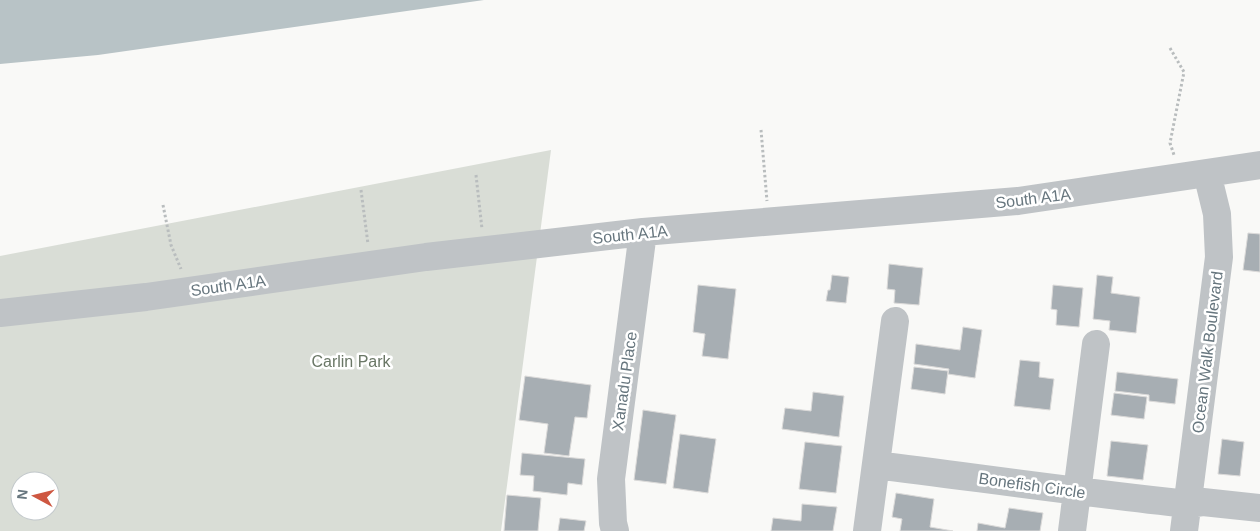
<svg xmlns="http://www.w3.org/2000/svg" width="1260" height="531" font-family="Helvetica,sans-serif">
<rect width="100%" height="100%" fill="#f9f9f7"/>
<!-- green -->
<path fill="#d9ddd6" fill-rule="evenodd" d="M 551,150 L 501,531 L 0,531 L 0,256 ZM 20,481 L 50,481 L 50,511 L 20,511 Z"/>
<!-- water -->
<path fill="#b8c3c6" d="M 0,0 L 484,0 L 98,55 L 0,64 Z"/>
<!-- building -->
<path fill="#a7aeb3" stroke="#dbdad9" d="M 1248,233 L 1260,234 L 1260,272 L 1243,270 Z
M 889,264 L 923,268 L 919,305 L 894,303 L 895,290 L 887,289 Z
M 832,275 L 849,277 L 846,303 L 826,301 L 828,290 L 830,290 Z
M 1097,275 L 1113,277 L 1111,293 L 1140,297 L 1136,333 L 1109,330 L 1110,321 L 1093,319 Z
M 698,285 L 736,289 L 728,359 L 702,356 L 705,334 L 693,332 Z
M 1053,285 L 1083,288 L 1079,327 L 1056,325 L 1057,310 L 1051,309 Z
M 963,327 L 982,330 L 975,378 L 948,374 L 949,369 L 914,364 L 916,344 L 960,350 Z
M 1020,360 L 1040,362 L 1039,377 L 1054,379 L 1050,410 L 1014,406 Z
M 914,367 L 948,371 L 945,394 L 911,389 Z
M 1117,372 L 1178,379 L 1175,404 L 1149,401 L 1149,395 L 1115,391 Z
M 525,376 L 591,385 L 587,418 L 575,417 L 569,456 L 544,453 L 548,424 L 519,420 Z
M 813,392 L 844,396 L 839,437 L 782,429 L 785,408 L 811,411 Z
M 1114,393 L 1147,397 L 1144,419 L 1111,415 Z
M 643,410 L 676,415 L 666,484 L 634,480 Z
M 680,434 L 716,439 L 708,493 L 673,488 Z
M 1222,439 L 1244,442 L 1240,476 L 1218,474 Z
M 1111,441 L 1148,445 L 1143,480 L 1107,476 Z
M 805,442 L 842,446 L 836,493 L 799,489 Z
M 522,453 L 585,459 L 582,485 L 568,483 L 567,495 L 533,491 L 534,476 L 520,475 Z
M 896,493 L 934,499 L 930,527 L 953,531 L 900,531 L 902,519 L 892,517 Z
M 507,495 L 541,498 L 538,531 L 504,531 Z
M 802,504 L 837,507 L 833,531 L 771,531 L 773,518 L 801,521 Z
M 1009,508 L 1043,513 L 1040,531 L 977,531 L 978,523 L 1005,528 Z
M 560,518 L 586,521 L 584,531 L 558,531 Z"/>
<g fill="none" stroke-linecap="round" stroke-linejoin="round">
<!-- path -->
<path stroke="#b9bdbe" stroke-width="3" stroke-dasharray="2.5 2.5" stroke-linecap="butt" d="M 1170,48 L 1184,72 L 1170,143 L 1174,155
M 761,130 L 767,201
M 476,175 L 482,229
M 361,190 L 368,244
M 163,205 L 171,245 L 181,269"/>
<!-- minor -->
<path stroke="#bfc3c6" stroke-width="28" d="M 0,313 L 146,297 L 426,257 L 643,232 L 1018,201 L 1260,165
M 876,465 C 980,478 1084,493 1188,504 L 1203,502 L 1260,508
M 615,531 L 613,523 L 611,479 L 643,232
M 867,531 L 895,321
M 1072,531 L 1096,344
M 1184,531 L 1219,257 L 1217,214 L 1207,173"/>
</g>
<g text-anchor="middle" stroke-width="5" stroke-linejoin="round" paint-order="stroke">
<!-- street labels -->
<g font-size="16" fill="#67767e" stroke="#fff">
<text transform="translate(1033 198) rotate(-7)" y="6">South A1A</text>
<text transform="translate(630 234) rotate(-6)" y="6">South A1A</text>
<text transform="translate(228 285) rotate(-8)" y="6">South A1A</text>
<text transform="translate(1207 352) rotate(-83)" y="6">Ocean Walk Boulevard</text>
<text transform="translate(624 381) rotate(-82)" y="6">Xanadu Place</text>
<text transform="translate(1032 485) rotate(8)" y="6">Bonefish Circle</text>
</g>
<!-- park labels -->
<g font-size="16" fill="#6a7766" stroke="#fff">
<text x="351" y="367">Carlin Park</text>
</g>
</g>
<!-- north arrow -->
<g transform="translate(35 496) rotate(277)"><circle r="24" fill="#ffffff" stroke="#c2c8cb"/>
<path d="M0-4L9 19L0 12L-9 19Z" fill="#ce5741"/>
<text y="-8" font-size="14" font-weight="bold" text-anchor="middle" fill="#67767e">N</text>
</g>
</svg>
